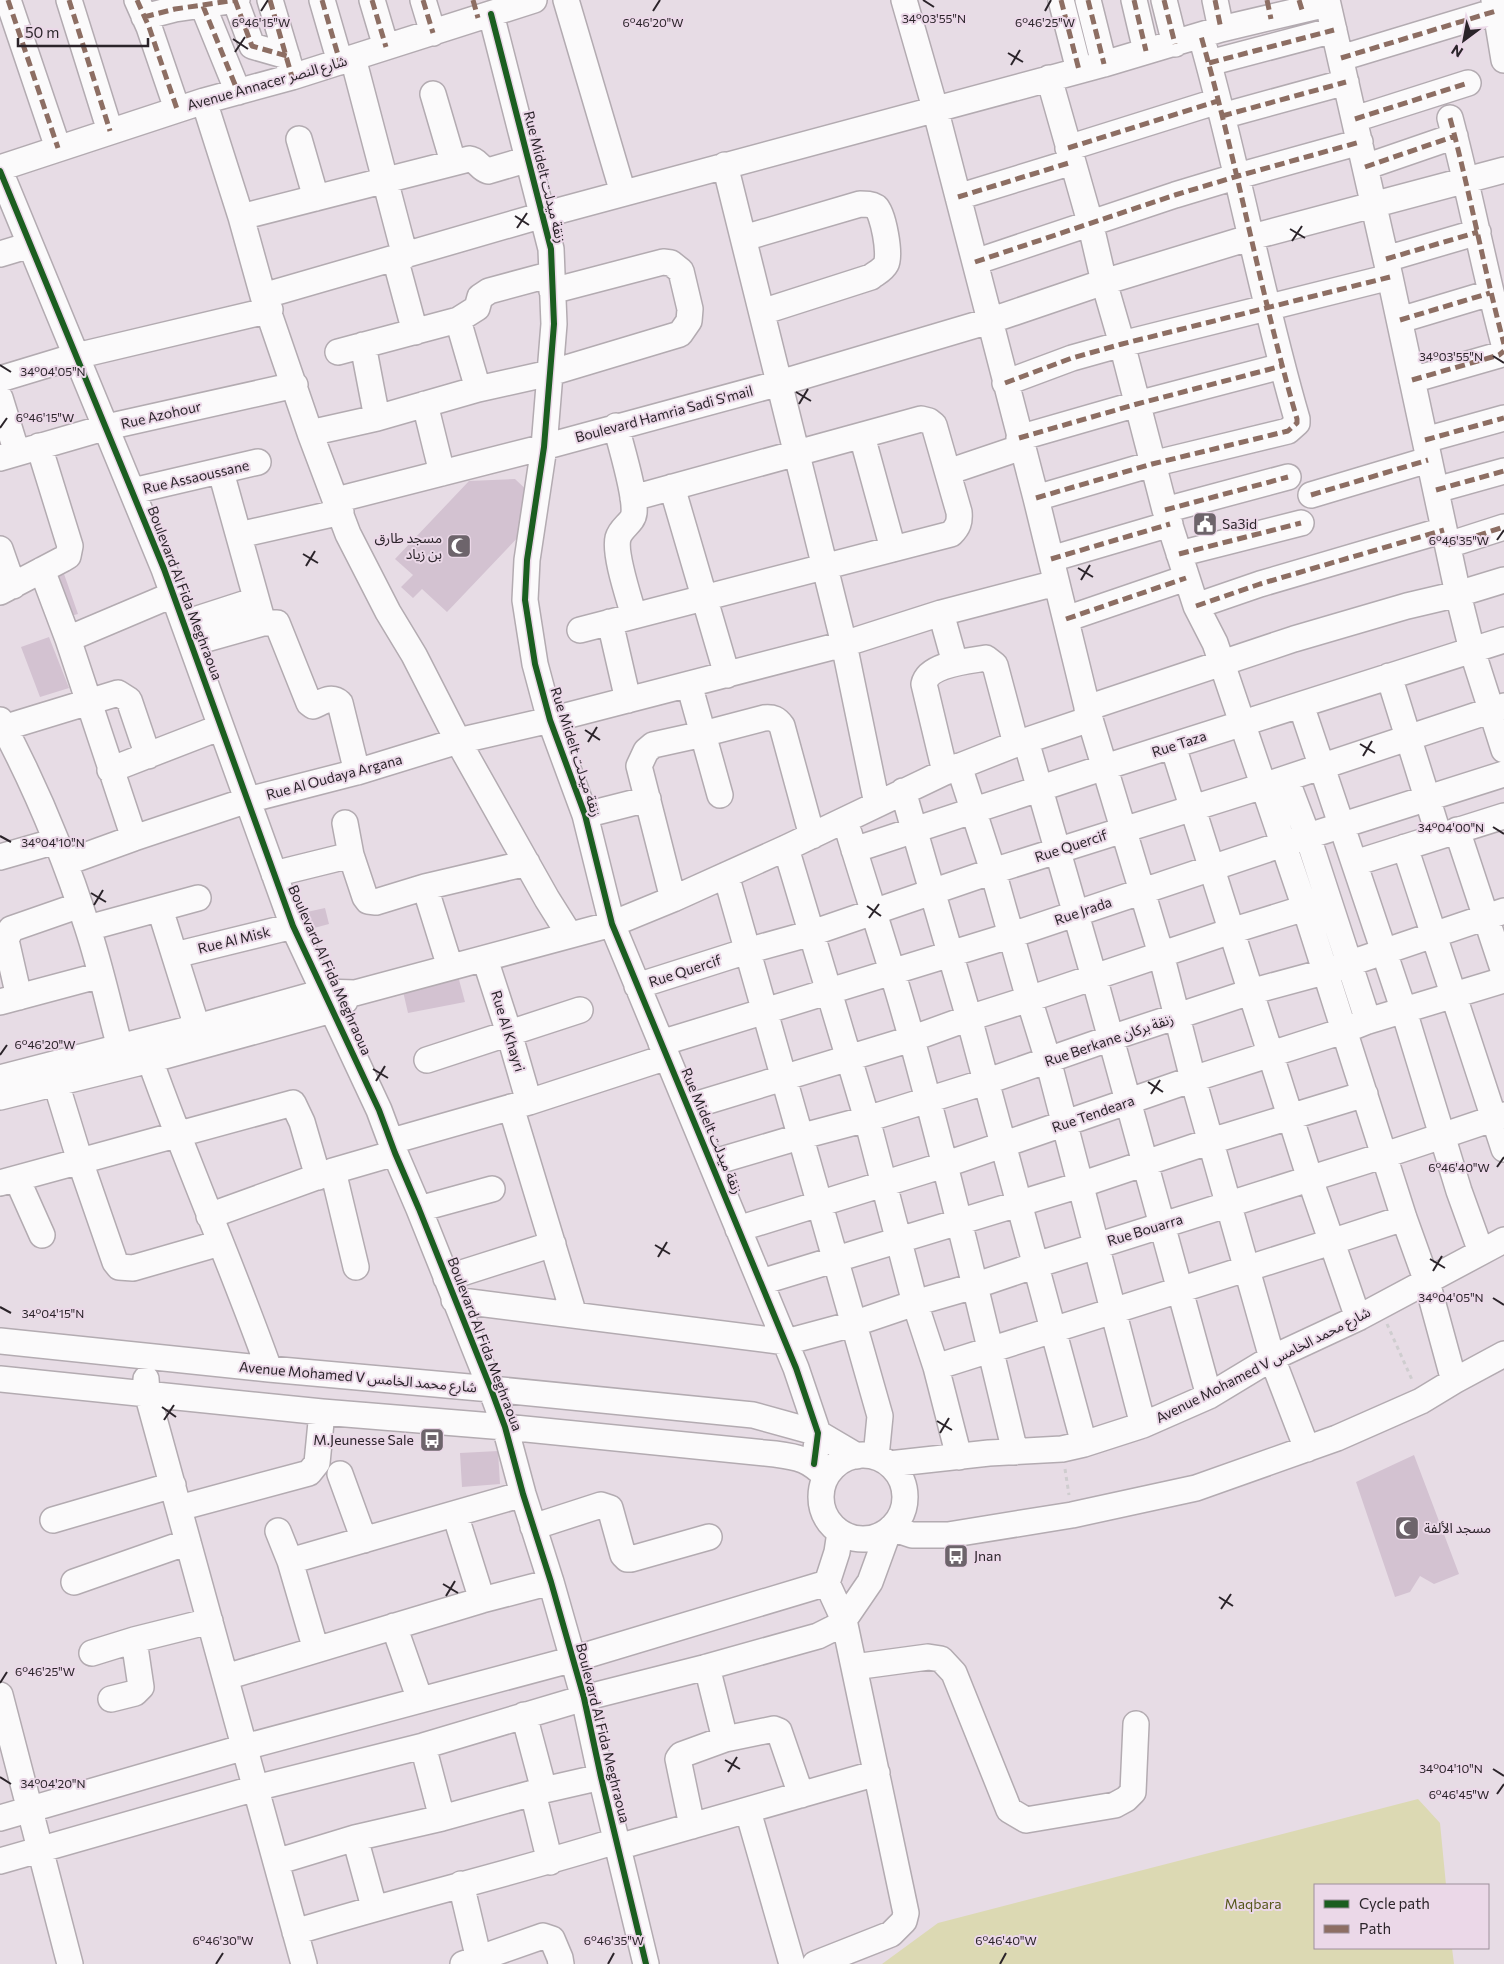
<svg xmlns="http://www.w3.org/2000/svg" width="1504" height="1964" font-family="Commissioner,'Noto Sans Arabic',sans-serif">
<rect width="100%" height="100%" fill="#e7dce5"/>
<!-- green -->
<path fill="#dcd9b3" d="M 1418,1799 L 1440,1823 L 1446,1885 L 1315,1885 L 1315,1948 L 1452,1948 L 1454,1964 L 882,1964 L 938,1923 Z"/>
<!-- building -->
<path fill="#d3c2d1" d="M 515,479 L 532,495 L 523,532 L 447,612 L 422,589 L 413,598 L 401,587 L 413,575 L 395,559 L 469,481 Z
M 63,571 L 78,614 L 62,618 L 47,577 Z
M 49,637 L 69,688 L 40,697 L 21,647 Z
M 325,908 L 329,924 L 303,931 L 298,914 Z
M 458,976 L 465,1002 L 408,1013 L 402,987 Z
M 498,1451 L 500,1484 L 462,1487 L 460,1453 Z
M 1414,1455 L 1459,1574 L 1434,1584 L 1420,1576 L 1410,1592 L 1395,1597 L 1356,1482 Z"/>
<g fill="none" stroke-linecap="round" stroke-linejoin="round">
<defs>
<path id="minor" d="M 8,0 L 58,148
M 69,0 L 110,131
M 137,0 L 149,27 L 177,109
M 235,0 L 252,46 L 287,56
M 270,0 L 290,67
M 322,0 L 340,62
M 372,0 L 386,47
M 423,0 L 433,33
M 566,0 L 623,193
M 904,0 L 935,108 L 1036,498 L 1090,719 L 1161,954 L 1193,1079 L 1272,1358 L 1307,1449
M 1061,0 L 1079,70
M 1088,0 L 1104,64
M 1134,0 L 1146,51
M 1164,0 L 1175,44
M 1215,0 L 1221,29
M 1327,0 L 1390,277 L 1458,594 L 1472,650 L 1504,750
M 1494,0 L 1504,60
M 203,6 L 238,92
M 491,14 L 551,249 L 554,324 L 544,447 L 527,560 L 525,600 L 535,664 L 550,720 L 585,815 L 612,924 L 796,1368 L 818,1433 L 814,1464
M 144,17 L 175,9 L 237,0
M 353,58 L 405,256
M 1341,58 L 1496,11
M 1209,63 L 1334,30
M 1049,78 L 1090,222 L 1104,282 L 1122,344 L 1165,510 L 1196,606 L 1215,643 L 1305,908 L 1404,1218 L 1427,1282 L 1454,1381
M 433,94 L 453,162
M 204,101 L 241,217 L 263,296 L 310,433 L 348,534 L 388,612 L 414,655 L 458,741 L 547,899 L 569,934
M 1222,116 L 1346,82
M 1450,118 C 1470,193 1484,269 1504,344
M 1355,119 L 1468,83
M 299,139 L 316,198
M 1068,148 L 1218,101
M 725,165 L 844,644 L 877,804
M 1365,167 L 1455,136
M 0,168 L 204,101 L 292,77 L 534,0
M 0,171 L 164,569 L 293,926 L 379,1110 L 395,1153 L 419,1209 L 491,1389 L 505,1427 L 523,1494 L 551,1582 L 584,1698 L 601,1777 L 646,1964
M 958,197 L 1072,162
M 241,217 L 469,159 C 478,160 479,168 488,171 L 529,159
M 744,238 L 860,204 C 866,204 871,204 876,207 C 883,213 891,255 886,264 C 883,270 876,273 871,277 L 762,312
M 0,254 L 30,245
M 395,258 L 415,332
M 1386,259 L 1478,232
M 975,262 L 1175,195 L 1238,176 L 1360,142
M 263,296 L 543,215 L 1104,64 L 1221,29 L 1327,4
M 458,320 L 478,389
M 1400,320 L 1490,293
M 363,345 L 377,418
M 338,352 L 458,320 L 477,308 L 480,297 L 489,291 L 552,274
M 0,379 L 76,356 L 270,310
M 1412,380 L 1499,355 L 1504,351
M 1005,383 L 1072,358 L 1122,344 L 1390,277
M 0,398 L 17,453
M 425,404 L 442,473
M 616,426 C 621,447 636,494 634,513 C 633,523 621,527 618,538 C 614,554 629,598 634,616
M 310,433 L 377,418 L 478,389 L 550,373 L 680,334 L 689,321 L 690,309 L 681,271 L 671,263 L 663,262 L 552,291
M 862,436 L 893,549
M 1019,438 L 1137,404 L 1282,366
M 1425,440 L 1504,418
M 0,458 L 107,427 L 295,385
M 221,472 L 263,623
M 948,472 L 1022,447
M 672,487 L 727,675
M 1436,490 L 1504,471
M 133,491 L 258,462
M 1311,495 L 1428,460
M 1036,498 L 1152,464 L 1288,431 L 1297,423 L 1297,419 C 1260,292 1237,162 1201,36
M 336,500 L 544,447 L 780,383 L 989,321 L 1104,282 L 1252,237 L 1504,170
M 1165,510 L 1288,477
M 239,535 L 341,512
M 1448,545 L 1504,527
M 0,549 L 13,586
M 1179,554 L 1301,523
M 1051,559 L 1170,524
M 42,570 L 68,639 L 134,838
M 0,592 L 63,559 L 68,556 L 70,546 L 39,446
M 1196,606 L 1260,584 L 1444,530
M 941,613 L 955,663
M 1066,619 L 1186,578
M 610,622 L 628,700
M 185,623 L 256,600
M 580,630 L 951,534 C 958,527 960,522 959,512 L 934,425 L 929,421 L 921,419 L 633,498
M 68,639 L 172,595
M 192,643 L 263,623 L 277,623 L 309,703 L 313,706 C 323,702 331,695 340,703 L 357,772
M 1389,676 L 1439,836
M 689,684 L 720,795
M 1301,705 L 1404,1011 L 1459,1191 L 1481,1252
M 1087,708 L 1294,639 L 1407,606 L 1458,594 L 1504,580
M 0,720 C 35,785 64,855 87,926 C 102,971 111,1017 124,1062
M 0,729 L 118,693 L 129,700 L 148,756
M 1026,741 L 1094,977 L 1209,1396
M 1173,746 L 1310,1179 L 1358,1318
M 959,766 L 993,871 L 1029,999 L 1048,1060 L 1143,1425
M 110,770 L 221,727
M 945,772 L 924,684 C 928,664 969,661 986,658 L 995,665 L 1016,744
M 1286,779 L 1308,837 L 1368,1021
M 903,791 L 969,1018 L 1084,1444
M 585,815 L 648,799
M 345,823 L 351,855 L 365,897 L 368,901 L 376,902 L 425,887 L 527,863
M 1457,830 L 1504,972
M 849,833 C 870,902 893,970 912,1040 C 949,1176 982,1314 1015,1452
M 1405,847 L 1504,1149
M 786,848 L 867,1119 L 915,1303 L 936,1367 L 959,1457
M 854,850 L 1105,767 L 1504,640
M 0,857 L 56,841
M 65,863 L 134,838 L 248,800 L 357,772 L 458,741 L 550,720 L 844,644 L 941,613 L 1056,583
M 1355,863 L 1504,816
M 274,874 L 351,855
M 726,875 L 880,1416 L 876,1457
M 425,887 L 450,967
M 673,899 L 639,766 L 646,751 L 653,745 L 703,734 L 764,718 C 773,717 777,719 782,726 L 812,836
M 160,909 L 197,1027
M 88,928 L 198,898
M 175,955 L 293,926
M 485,959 L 509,1033 L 529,1102
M 637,986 L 747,951 L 812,933 L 993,871 L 1263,786 L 1504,706
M 19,997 L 6,940 L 11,929 L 80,905
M 0,1002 L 101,975
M 661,1043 L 1012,935 L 1283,844 L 1504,774
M 150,1060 C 187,1164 232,1265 269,1369
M 427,1060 L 580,1010
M 0,1078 L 197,1027 L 323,992 L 355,993 L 612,924 L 673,899 L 786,848 L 945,772 L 1016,744 L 1090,719
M 56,1083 L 80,1161 L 115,1262 L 119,1267 L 133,1268 L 220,1243
M 0,1097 L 150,1060 L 332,1010 L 345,1001
M 511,1107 L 574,1315
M 688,1107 L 911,1039 L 969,1018 L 1029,999 L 1231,931 L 1305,908
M 392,1141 L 529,1102 L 667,1057
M 711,1163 L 799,1137 L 867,1119 L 985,1082 L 1111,1038 L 1250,992 L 1324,972 L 1504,911
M 333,1171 L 356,1267
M 17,1179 L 42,1235
M 0,1183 L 293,1103 L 302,1122 L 318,1177
M 419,1209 L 492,1189
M 209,1216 L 333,1171 L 395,1153
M 738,1229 L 944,1165 L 1193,1079 L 1343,1031 L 1368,1021 L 1504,980
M 446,1278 L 553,1244
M 761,1282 L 1080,1185 L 1211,1141 L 1365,1094
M 454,1300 L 786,1342 L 853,1324 L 915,1303 L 974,1286 L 1036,1265 L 1385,1155 L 1504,1115
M 0,1341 L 269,1369 L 491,1389 L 753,1415 L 818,1433 L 857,1456
M 936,1367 L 1331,1242 L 1404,1218
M 0,1379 L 322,1412 L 505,1427 L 775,1454 C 799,1457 810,1460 826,1477
M 146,1379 L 147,1393 L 304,1964
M821 1497a42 42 0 1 1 84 0a42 42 0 1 1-84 0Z
M 889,1464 L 989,1453 L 1062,1449 L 1084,1444 L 1143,1425 L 1209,1396 L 1272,1358 L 1358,1318 L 1504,1240
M 340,1474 L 364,1540
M 179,1508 L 309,1473 L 317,1463 L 322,1412
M 455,1514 L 482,1600
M 53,1520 L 173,1485
M 533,1527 L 601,1505 L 610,1508 L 623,1555 L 627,1559 L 631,1559 L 709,1537
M 891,1528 L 912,1535 L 948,1535 L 1072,1515 L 1196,1488 L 1337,1438 L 1421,1401 L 1454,1381 L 1504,1354
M 278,1531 L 290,1561 L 316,1650
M 290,1561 L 523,1494
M 74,1582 L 188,1542
M 394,1626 L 420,1700
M 92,1653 L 134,1640 L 210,1621
M 854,1667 L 928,1657 L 941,1659 L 954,1673 L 1009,1810 L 1026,1820 L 1115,1805 L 1126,1799 L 1133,1792 L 1136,1724
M 226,1677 L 482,1600 L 551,1582
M 0,1695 L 70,1964
M 111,1699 L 135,1693 L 141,1687 L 134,1640
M 524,1715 L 544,1790
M 725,1739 L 774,1729 L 779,1731 L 801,1795
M 423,1746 L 442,1818
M 533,1793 L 550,1862
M 748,1811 L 792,1964
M 0,1818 L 245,1747 L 574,1659 L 827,1583
M 692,1826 L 678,1759 L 681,1755 L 725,1739 L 707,1667
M 355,1838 L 374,1907
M 618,1847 L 877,1773
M 0,1861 L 256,1788 L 423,1746 L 584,1698 L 707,1667 L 818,1636 L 834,1628 L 844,1620 L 870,1582 L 889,1530
M 276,1862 L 355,1838 L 442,1818 L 544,1790 L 601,1777
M 461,1884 L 480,1964
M 295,1932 C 402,1899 510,1874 616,1841
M 463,1964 L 543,1936 L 552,1939 L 560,1958 L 561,1964
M 815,1964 L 891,1934 L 904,1921 L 906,1913 L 844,1620 L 827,1583 L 837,1552 L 840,1532"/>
</defs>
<!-- minor casing -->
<use href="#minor" stroke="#b3abb1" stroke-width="28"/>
<!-- path -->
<path stroke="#cfcdcf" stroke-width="3" stroke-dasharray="4 4" stroke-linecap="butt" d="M 1387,1324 L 1413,1382
M 1065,1469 L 1069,1495"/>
<!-- minor -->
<use href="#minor" stroke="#fbfafb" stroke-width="25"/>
<!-- quiet -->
<path stroke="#8d6e63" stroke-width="5" stroke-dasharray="10 5" stroke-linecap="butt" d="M 8,0 L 58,148
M 69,0 L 110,131
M 137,0 L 149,27 L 177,109
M 235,0 L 252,46 L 287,56
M 270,0 L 292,77
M 322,0 L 340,62
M 372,0 L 386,47
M 423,0 L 433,33
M 473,0 L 478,18
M 1061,0 L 1079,70
M 1088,0 L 1104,64
M 1134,0 L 1146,51
M 1164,0 L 1175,44
M 1215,0 L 1221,29
M 1267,0 L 1271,19
M 1299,0 L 1302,10
M 203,6 L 238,92
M 144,17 L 175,9 L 237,0
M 1341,58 L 1496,11
M 1209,63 L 1334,30
M 1222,116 L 1346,82
M 1450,118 C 1470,193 1484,269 1504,344
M 1355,119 L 1468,83
M 1068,148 L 1218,101
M 1365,167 L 1455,136
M 958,197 L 1072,162
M 1386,259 L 1478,232
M 975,262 L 1175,195 L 1238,176 L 1360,142
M 1400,320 L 1490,293
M 1412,380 L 1499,355 L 1504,351
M 1005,383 L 1072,358 L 1122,344 L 1390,277
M 1019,438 L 1137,404 L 1282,366
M 1425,440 L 1504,418
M 1436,490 L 1504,471
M 1311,495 L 1428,460
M 1036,498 L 1152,464 L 1288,431 L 1297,423 L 1297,419 C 1260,292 1237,162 1201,36
M 1165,510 L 1288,477
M 1448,545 L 1504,527
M 1179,554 L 1301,523
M 1051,559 L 1170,524
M 1196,606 L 1260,584 L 1444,530
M 1066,619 L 1186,578"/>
<defs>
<path id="cycleway" d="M 491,14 L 551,249 L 554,324 L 544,447 L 527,560 L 525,600 L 535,664 L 550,720 L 585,815 L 612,924 L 796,1368 L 818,1433 L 814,1464
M 0,171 L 164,569 L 293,926 L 379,1110 L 395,1153 L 419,1209 L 491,1389 L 505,1427 L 523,1494 L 551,1582 L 584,1698 L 601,1777 L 646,1964"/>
</defs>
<!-- cycleway casing -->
<use href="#cycleway" stroke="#ebd8e8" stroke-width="9"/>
<!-- cycleway -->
<use href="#cycleway" stroke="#1b5e20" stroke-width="6"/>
</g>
<!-- ticks -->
<path fill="none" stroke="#2b242a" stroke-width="2" d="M 923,0 L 934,7M 261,11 L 268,0M 653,11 L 660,0M 1045,11 L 1051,0M 233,39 L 248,49M 235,52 L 245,37M 1008,53 L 1023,62M 1011,65 L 1020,50M 515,216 L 529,225M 517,228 L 527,213M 1290,229 L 1305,238M 1292,241 L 1302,226M 1493,356 L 1504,363M 0,365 L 11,372M 796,392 L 811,401M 799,404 L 808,389M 0,428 L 7,418M 1497,540 L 1504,530M 303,554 L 318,563M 306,566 L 315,551M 1078,568 L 1093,577M 1081,580 L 1090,565M 585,730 L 600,740M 588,742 L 597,727M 1360,744 L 1375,753M 1363,756 L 1372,741M 1493,827 L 1504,834M 0,836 L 11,842M 91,893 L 106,902M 94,905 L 103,890M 867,906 L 881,916M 869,918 L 879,904M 0,1055 L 7,1045M 373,1069 L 388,1078M 376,1081 L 385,1066M 1148,1082 L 1163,1092M 1151,1094 L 1160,1080M 1497,1167 L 1504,1157M 655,1245 L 670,1254M 658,1257 L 667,1242M 1430,1259 L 1445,1268M 1433,1271 L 1442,1256M 1493,1298 L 1504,1305M 0,1307 L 11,1313M 162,1407 L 176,1417M 164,1420 L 174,1405M 937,1421 L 952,1430M 940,1433 L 949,1418M 443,1584 L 458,1593M 446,1596 L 455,1581M 1219,1597 L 1233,1606M 1221,1609 L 1231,1594M 0,1683 L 7,1672M 725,1760 L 740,1769M 1493,1769 L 1504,1776M 728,1772 L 737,1757M 0,1777 L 11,1784M 1497,1794 L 1504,1784M 216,1964 L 223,1953M 608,1964 L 614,1953M 1000,1964 L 1006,1953"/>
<!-- icons -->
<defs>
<symbol id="civic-square" viewBox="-11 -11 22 22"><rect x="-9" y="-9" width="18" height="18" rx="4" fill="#6d646b" stroke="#ebd8e8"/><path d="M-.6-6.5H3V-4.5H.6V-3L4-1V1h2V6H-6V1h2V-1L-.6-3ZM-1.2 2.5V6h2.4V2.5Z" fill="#fff"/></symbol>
<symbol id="mosque-square" viewBox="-11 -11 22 22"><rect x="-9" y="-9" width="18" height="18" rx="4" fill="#6d646b" stroke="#ebd8e8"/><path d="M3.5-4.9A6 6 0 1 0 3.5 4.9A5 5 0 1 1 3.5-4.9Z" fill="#fff"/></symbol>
<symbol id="bus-square" viewBox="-11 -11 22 22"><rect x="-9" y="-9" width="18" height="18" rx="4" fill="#6d646b" stroke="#ebd8e8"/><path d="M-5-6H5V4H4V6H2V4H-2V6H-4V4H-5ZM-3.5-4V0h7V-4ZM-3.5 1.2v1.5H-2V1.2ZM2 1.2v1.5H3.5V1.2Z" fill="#fff"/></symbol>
</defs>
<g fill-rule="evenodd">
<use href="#civic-square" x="1191" y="510" width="28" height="28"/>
<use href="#mosque-square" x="445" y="532" width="28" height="28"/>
<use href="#bus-square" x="418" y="1426" width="28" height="28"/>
<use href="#mosque-square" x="1393" y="1514" width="28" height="28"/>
<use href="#bus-square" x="942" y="1542" width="28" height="28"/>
</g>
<g text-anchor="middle" stroke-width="4" stroke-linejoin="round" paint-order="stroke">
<!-- street labels -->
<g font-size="14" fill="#2b242a" stroke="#ebd8e8">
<text transform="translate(267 83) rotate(-16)" y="5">Avenue Annacer شارع النصر</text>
<text transform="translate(545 177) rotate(76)" y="5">Rue Midelt زنقة ميدلت</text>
<text transform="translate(664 414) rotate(-15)" y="5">Boulevard Hamria Sadi S'mail</text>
<text transform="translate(161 415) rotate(-13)" y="5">Rue Azohour</text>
<text transform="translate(196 477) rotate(-13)" y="5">Rue Assaoussane</text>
<text transform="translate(185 593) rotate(69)" y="5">Boulevard Al Fida Meghraoua</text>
<text transform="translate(1179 744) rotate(-18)" y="5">Rue Taza</text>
<text transform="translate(576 752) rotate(72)" y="5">Rue Midelt زنقة ميدلت</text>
<text transform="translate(334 777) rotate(-15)" y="5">Rue Al Oudaya Argana</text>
<text transform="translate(1071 846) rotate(-18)" y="5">Rue Quercif</text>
<text transform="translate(1083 911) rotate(-19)" y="5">Rue Jrada</text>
<text transform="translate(234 940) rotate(-14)" y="5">Rue Al Misk</text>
<text transform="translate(330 970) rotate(66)" y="5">Boulevard Al Fida Meghraoua</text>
<text transform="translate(685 971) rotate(-18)" y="5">Rue Quercif</text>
<text transform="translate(508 1031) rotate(73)" y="5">Rue Al Khayri</text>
<text transform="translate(1109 1040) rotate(-19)" y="5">Rue Berkane زنقة بركان</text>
<text transform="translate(1093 1114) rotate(-19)" y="5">Rue Tendeara</text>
<text transform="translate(712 1131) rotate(67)" y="5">Rue Midelt زنقة ميدلت</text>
<text transform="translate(1145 1230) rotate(-17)" y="5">Rue Bouarra</text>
<text transform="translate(485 1344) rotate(69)" y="5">Boulevard Al Fida Meghraoua</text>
<text transform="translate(1263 1365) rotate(-27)" y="5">Avenue Mohamed V شارع محمد الخامس</text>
<text transform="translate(358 1377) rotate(5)" y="5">Avenue Mohamed V شارع محمد الخامس</text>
<text transform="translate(603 1733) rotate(76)" y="5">Boulevard Al Fida Meghraoua</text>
</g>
<!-- poi labels -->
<g font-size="14" fill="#2b242a" stroke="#ebd8e8" text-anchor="start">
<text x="1222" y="529">Sa3id</text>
<text x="442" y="543" text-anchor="end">مسجد طارق<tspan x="442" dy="16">بن زياد</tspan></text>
<text x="414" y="1445" text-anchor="end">M.Jeunesse Sale</text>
<text x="1424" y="1533">مسجد الألفة</text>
<text x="974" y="1561">Jnan</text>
</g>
<!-- park labels -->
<g font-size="14" fill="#55571a" stroke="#ebd8e8">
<text x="1253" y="1909">Maqbara</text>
</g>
</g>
<g font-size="12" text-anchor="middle" fill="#2b242a" stroke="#ebd8e8" stroke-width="4" stroke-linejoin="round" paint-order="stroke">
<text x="934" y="23">34°03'55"N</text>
<text x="261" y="27">6°46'15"W</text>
<text x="653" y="27">6°46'20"W</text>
<text x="1045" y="27">6°46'25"W</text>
<text x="1451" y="361">34°03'55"N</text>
<text x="53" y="376">34°04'05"N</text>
<text x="45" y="422">6°46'15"W</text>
<text x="1459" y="545">6°46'35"W</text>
<text x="1451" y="832">34°04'00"N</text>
<text x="53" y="847">34°04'10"N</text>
<text x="45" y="1049">6°46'20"W</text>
<text x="1459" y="1172">6°46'40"W</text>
<text x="1451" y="1302">34°04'05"N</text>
<text x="53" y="1318">34°04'15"N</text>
<text x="45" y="1676">6°46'25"W</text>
<text x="1451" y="1773">34°04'10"N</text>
<text x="53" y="1788">34°04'20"N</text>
<text x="1459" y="1799">6°46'45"W</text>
<text x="223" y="1945">6°46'30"W</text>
<text x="614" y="1945">6°46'35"W</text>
<text x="1006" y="1945">6°46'40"W</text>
</g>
<!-- legend -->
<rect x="1314" y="1884" width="175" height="65" fill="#ebd8e8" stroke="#9e909c"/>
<rect x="1324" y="1900" width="25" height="8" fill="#1b5e20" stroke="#9e909c"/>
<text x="1359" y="1909" font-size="15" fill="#2b242a">Cycle path</text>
<rect x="1324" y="1925" width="25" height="8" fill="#8d6e63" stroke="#9e909c"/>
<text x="1359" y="1934" font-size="15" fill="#2b242a">Path</text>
<!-- north arrow -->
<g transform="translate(1464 40) rotate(212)" stroke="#ebd8e8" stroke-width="4" paint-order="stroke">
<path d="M0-4L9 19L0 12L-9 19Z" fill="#2b242a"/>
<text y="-8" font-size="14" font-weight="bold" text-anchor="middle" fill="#2b242a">N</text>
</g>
<!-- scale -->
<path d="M18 38v8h130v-8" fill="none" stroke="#2b242a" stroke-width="2.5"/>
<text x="25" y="38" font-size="15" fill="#2b242a" stroke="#ebd8e8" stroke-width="4" paint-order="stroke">50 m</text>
</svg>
